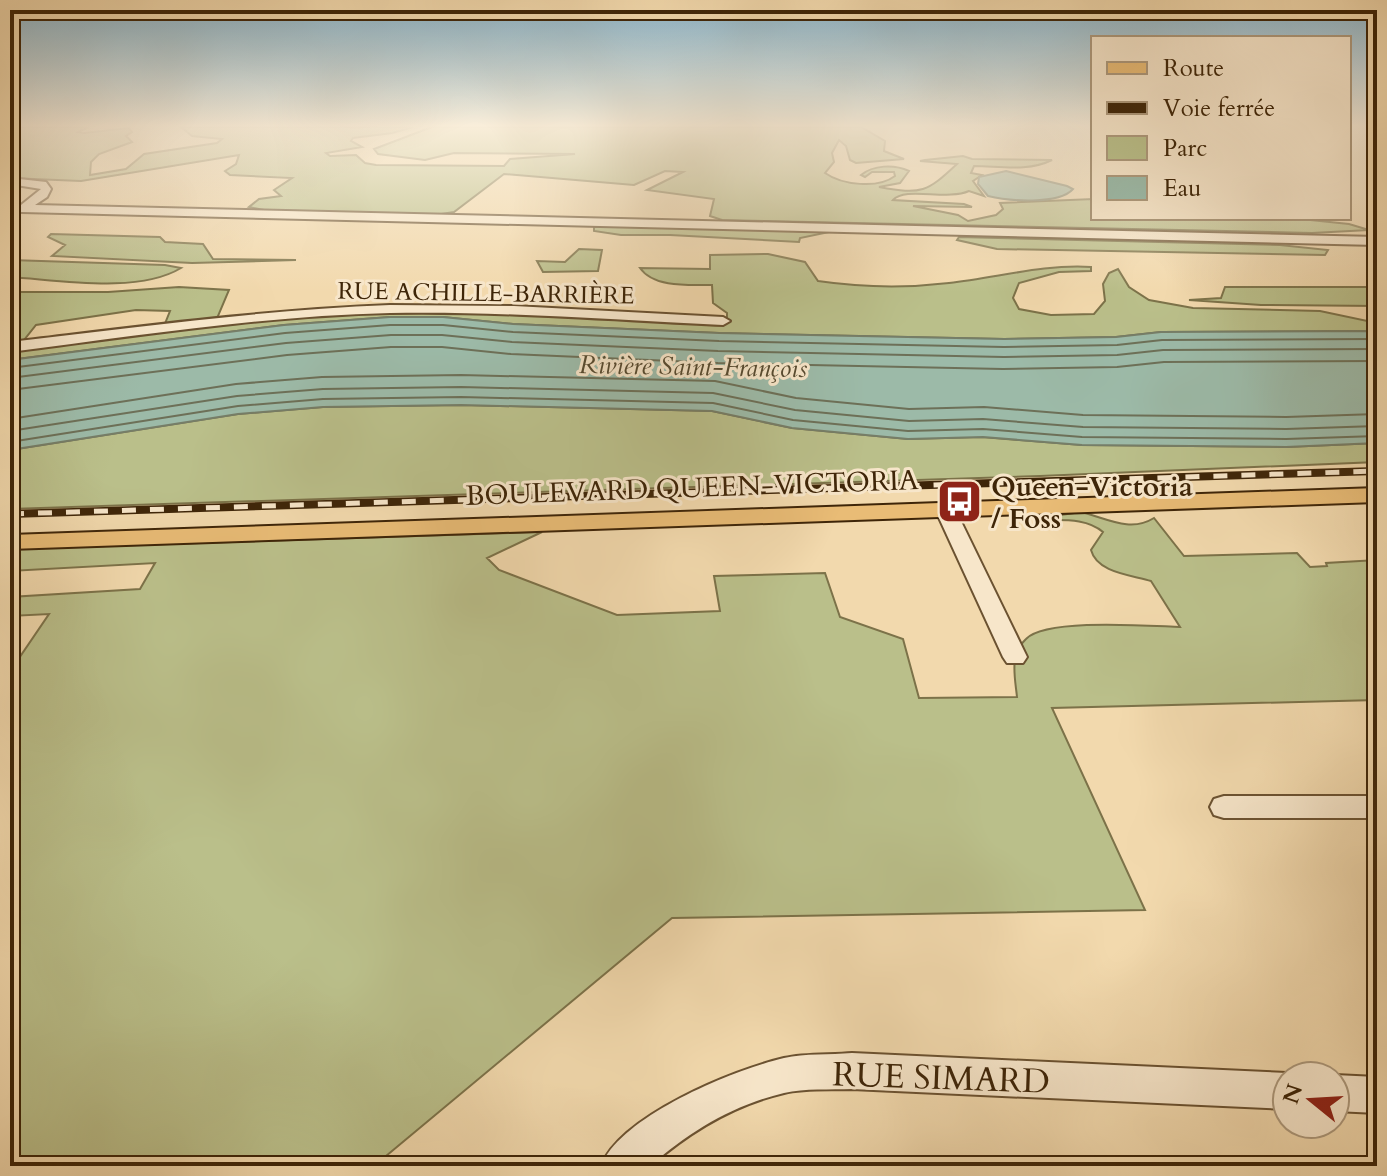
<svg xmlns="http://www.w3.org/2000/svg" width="1387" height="1176" font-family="Cardo,serif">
<rect width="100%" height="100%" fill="#f2d9ad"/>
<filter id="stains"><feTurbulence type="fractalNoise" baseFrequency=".0025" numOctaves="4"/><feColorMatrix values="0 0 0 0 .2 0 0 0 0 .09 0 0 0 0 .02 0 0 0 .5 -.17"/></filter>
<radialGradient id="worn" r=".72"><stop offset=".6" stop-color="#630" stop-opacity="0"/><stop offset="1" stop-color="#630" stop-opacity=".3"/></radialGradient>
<!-- green -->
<path fill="#babf8a" stroke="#7c7249" stroke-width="2" d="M 10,127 L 89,127 L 78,132 L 84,133 L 129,128 L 132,132 L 126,136 L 132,142 L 99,154 L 91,162 L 90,175 L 126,169 L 144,154 L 217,143 L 222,139 L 192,136 L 181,127 L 413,127 L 392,133 L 353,138 L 351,141 L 362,147 L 326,153 L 330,156 L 356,155 L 365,163 L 376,165 L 504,166 L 510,159 L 575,154 L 454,153 L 425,160 L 378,154 L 374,149 L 432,127 L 861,127 L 885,141 L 884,151 L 904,159 L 856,163 L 850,160 L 846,146 L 839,140 L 832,153 L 834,162 L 825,173 C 842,185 878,189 895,176 L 894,172 L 872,172 L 865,177 L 861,175 C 873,165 894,164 909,171 L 900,183 L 879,187 C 922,195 927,192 957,164 L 920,161 L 925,160 L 963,156 L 972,159 L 1052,160 C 1028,172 999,166 974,166 L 971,173 L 982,175 L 973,181 L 984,196 L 969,191 C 947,201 905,186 893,200 L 964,204 L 972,207 L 913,206 L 958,215 L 968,221 L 996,215 L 1003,209 L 1000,203 L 1093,199 L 1093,218 L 1291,218 L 1349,224 L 1369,230 L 1312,233 L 722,220 L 710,216 L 714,199 L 647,190 L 683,172 L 665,171 L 634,185 L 504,174 L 454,212 L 435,215 L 264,210 L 249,207 L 259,199 L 281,196 L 274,190 L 292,178 L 230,175 L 225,171 L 236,164 L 239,155 L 81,181 L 10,178 Z
M 603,225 L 829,232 L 800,238 L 799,242 L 670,235 L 621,235 L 594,231 L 594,227 Z
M 51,234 L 160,237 L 165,242 L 203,244 L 213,259 L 296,260 L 192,263 L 52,256 L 65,245 L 48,237 Z
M 959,237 L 1280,245 L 1328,250 L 1325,255 L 997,249 L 957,240 Z
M 579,249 L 602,250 L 598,271 L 543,272 L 537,261 L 565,262 Z
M 768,254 L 805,262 L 818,281 C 859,287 907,288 949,283 C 997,278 1042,264 1091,267 L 1091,271 L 1059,272 L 1019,283 L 1013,298 L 1019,309 L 1051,315 L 1094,314 L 1105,301 L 1103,284 L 1109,273 L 1118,269 L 1129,287 L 1149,300 L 1193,308 L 1320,311 L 1377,323 L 1377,331 L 1161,332 L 1116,337 L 1004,339 L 719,333 L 513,324 L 443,317 L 390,317 L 284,325 L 10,360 L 10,350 L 162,331 L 170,311 L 136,310 L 36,325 L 24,340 L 10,341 L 10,292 L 108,292 L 179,287 L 229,290 L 215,323 L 341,313 L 409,311 L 727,323 L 727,313 L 713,303 L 712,285 C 689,285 654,288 640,268 L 710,269 L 710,255 Z
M 10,260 L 165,265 L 181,268 C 138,294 59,280 10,277 Z
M 1225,287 L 1377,287 L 1377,306 L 1261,305 L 1189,300 L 1221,298 Z
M 462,405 L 712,411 L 792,428 L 908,439 L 982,437 L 1082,445 L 1286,447 L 1377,443 L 1377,462 L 1040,476 L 10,509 L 10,450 L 238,414 L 323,407 Z
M 1081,512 C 1106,518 1130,533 1154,518 L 1184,556 L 1297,553 L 1310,567 L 1327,566 L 1326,563 L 1377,560 L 1377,700 L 1052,708 L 1145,910 L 672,918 L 374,1166 L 10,1166 L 10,665 L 15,664 L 49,614 L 10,616 L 10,597 L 140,589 L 155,563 L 10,571 L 10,549 L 542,532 L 487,558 L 499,570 L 617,615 L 720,611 L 714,576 L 825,573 L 840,617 L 903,639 L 919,698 L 1017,697 C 1015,677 1009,655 1026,639 C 1046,618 1149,626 1180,627 L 1151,581 C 1132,575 1097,573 1091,550 L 1103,532 C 1088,519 1067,520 1049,520 L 1047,517 Z"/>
<!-- water -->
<path fill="#9cbaa8" stroke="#767e68" stroke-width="2" d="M 1006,171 L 1067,186 L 1073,189 C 1059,205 1008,201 988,196 L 978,184 L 979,177 Z
M 390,317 L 443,317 L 513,324 L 719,333 L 1004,339 L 1116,337 L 1161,332 L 1377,331 L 1377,443 L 1286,447 L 1082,445 L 983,437 L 908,439 L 792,428 L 712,411 L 461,405 L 323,407 L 238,414 L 10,450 L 10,360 L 284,325 Z"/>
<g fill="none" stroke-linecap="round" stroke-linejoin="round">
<!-- shore -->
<path stroke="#6d7058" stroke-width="2" d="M 10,368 L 285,333 L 390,325 L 443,325 L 513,332 L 719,341 L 1004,347 L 1117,345 L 1162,340 L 1377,339
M 10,378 L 286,343 L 391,335 L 442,335 L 512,342 L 718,351 L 1004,357 L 1117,355 L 1163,350 L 1377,349
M 10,390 L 287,355 L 391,347 L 442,347 L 511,354 L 718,363 L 1003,369 L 1117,367 L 1164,362 L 1377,361
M 10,419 L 236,384 L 322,377 L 461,375 L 715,381 L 796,398 L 909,409 L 984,407 L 1083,415 L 1286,417 L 1377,414
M 10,431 L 237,396 L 323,389 L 461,387 L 713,393 L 795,410 L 909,421 L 983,419 L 1083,427 L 1286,429 L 1377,426
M 10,442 L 238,406 L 323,399 L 461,397 L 713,403 L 793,420 L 908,431 L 983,429 L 1082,437 L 1286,439 L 1377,436"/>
<defs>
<path id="minor" d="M 10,178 L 46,182 L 51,189 L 47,197 L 35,205 L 1377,237 L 1377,245 L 22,212 L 10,211 L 10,205 L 21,205 L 41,189 L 10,184 Z
M 390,305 L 514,306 L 723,317 L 730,321 L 723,325 C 612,320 501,311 390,313 C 263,316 136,336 10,352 L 10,342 C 137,327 263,310 390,305 Z
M 945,503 L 955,509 L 1027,657 L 1023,663 L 1007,663 L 1003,657 L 935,509 Z
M 1224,796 L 1377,796 L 1377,818 L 1224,818 L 1214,815 L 1210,807 L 1214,799 Z
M 852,1053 L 1287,1073 L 1295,1076 L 1287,1076 L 1287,1109 L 852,1089 C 830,1090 805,1088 784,1093 C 733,1105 689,1132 650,1166 L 601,1166 C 621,1116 733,1070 784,1058 C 805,1053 830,1055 852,1053 Z
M 1335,1075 L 1377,1077 L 1377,1113 L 1335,1111 L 1335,1076 L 1332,1076 Z"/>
<path id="major" d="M 1377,488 L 1377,502 L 10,549 L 10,535 Z"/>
</defs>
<!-- minor casing -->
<use href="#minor" stroke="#6b5231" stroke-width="4"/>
<!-- major casing -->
<use href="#major" stroke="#3e2508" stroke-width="4"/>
<!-- minor -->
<use href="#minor" fill="#f7e6ca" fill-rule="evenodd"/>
<!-- major -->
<use href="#major" fill="#e9bc76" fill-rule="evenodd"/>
<defs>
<path id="rail" d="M 10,514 L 1377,471"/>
</defs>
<!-- rail casing -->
<use href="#rail" stroke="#3e2508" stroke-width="8"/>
<!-- rail -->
<use href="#rail" stroke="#f7e6ca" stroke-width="5" stroke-dasharray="14" stroke-linecap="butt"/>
</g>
<!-- sky -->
<linearGradient id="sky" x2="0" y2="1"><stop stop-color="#89b6ce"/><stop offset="0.43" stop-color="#f9eeda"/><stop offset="1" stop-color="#f9eeda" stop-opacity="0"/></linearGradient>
<rect width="1387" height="292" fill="url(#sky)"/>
<!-- icons -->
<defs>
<symbol id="bus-square" viewBox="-11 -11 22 22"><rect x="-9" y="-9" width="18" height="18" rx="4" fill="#8f2418" stroke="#f7e6ca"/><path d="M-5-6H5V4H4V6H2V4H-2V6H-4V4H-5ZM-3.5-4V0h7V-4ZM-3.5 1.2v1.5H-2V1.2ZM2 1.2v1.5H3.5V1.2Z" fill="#fff"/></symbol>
</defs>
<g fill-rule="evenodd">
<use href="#bus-square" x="934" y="476" width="51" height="51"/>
</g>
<g text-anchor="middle" stroke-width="6" stroke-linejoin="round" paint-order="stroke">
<!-- far-street labels -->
<g font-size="24" fill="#3e2508" stroke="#f7e6ca">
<text transform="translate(486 293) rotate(1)" y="8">RUE ACHILLE-BARRIÈRE</text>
</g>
<!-- far-water labels -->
<g font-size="26" font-style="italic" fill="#564a30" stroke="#f7e6ca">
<text transform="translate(693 366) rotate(1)" y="9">Rivière Saint-François</text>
</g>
<!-- poi labels -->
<g font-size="28" font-weight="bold" fill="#3e2508" stroke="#f7e6ca" text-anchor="start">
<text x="991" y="496">Queen-Victoria<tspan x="991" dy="32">/ Foss</tspan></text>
</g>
<!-- street labels -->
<g font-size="28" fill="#3e2508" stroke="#f7e6ca">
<text transform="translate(692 487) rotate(-2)" y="10">BOULEVARD QUEEN-VICTORIA</text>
</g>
<!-- near-street labels -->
<g font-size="34" fill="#3e2508" stroke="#f7e6ca">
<text transform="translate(941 1077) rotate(2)" y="12">RUE SIMARD</text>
</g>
</g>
<!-- margin -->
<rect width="1387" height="1176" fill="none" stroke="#f2d9ad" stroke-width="40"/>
<rect x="12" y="12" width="1363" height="1152" fill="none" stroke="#3e2508" stroke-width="4"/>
<rect x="20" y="20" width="1347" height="1136" fill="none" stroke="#3e2508" stroke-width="2"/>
<!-- legend -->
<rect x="1091" y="36" width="260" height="184" fill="#f7e6ca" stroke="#ad997c" stroke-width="2"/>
<rect x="1107" y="62" width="40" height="12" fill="#e9bc76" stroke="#ad997c" stroke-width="2"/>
<text x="1163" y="76" font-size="24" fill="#3e2508">Route</text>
<rect x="1107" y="102" width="40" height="12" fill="#3e2508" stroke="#ad997c" stroke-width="2"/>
<text x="1163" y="116" font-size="24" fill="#3e2508">Voie ferrée</text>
<rect x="1107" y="136" width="40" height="24" fill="#babf8a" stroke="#ad997c" stroke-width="2"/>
<text x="1163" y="156" font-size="24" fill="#3e2508">Parc</text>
<rect x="1107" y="176" width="40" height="24" fill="#9cbaa8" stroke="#ad997c" stroke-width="2"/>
<text x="1163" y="196" font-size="24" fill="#3e2508">Eau</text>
<!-- north arrow -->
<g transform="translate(1311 1100) rotate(288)"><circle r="38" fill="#f7e6ca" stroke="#ad997c" stroke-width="2"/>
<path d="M0-6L14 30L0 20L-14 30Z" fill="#8f2418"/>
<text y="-12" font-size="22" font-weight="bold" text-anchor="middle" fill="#3e2508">N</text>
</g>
<rect width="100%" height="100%" filter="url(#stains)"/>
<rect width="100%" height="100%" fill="url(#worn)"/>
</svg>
